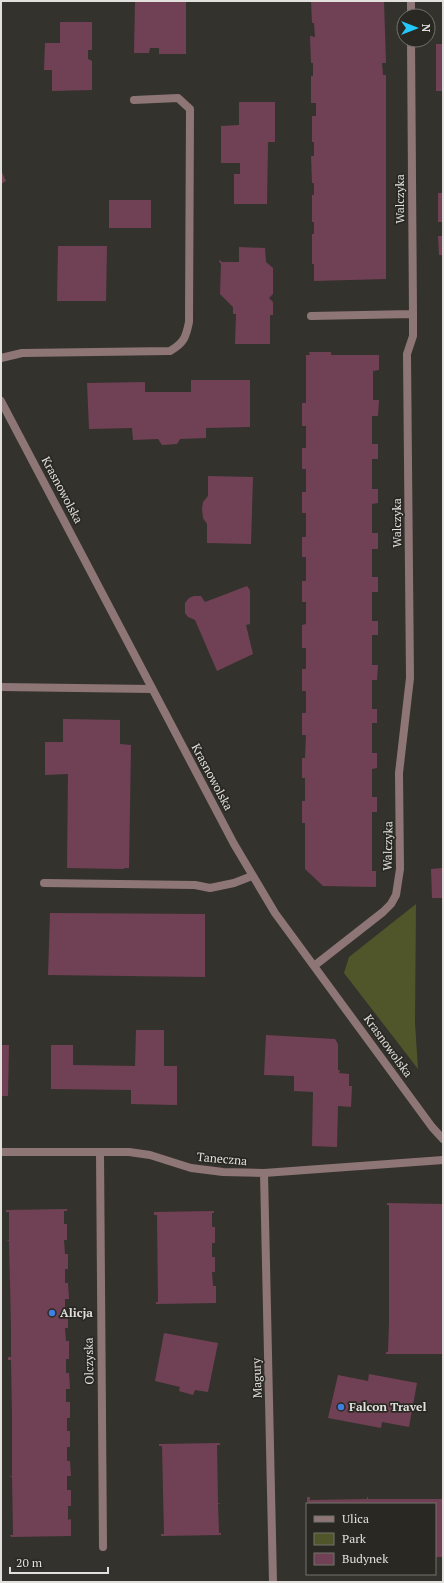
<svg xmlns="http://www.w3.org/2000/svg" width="444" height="1583" font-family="'PT Serif',serif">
<rect width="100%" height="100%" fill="#34322d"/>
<!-- green -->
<path fill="#50552a" d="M 416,904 L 415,1023 L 418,1069 L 344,973 L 349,957 Z"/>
<!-- building -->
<path fill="#704154" d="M 135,1 L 186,1 L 186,54 L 159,54 L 159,48 L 150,48 L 149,53 L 134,53 Z
M 311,1 L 384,1 L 386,63 L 382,63 L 383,75 L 386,75 L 386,279 L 314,281 L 314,264 L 312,264 L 312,234 L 314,234 L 314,222 L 312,222 L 312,195 L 314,195 L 314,183 L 312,183 L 311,156 L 314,156 L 314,142 L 312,142 L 312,116 L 316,116 L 316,103 L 311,103 L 311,76 L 313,76 L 313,63 L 311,63 L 310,36 L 315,37 L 314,23 L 312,23 Z
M 60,22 L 92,22 L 92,50 L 88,50 L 88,59 L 92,61 L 92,90 L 52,91 L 52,70 L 44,70 L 45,43 L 60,43 Z
M 436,44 L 443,44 L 443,91 L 436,91 Z
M 239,102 L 275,102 L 275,142 L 268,142 L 267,204 L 234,204 L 234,174 L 240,174 L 240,163 L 221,163 L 221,126 L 239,125 Z
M 1,170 L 6,181 L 1,184 Z
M 438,193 L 443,193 L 443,222 L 438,222 Z
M 109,200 L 151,200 L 151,228 L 109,228 Z
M 438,236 L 443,236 L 443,255 L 439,255 Z
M 58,246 L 107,246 L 106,301 L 57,301 Z
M 239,247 L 265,248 L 266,262 L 273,268 L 273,294 L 269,298 L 273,302 L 273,315 L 270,315 L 270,344 L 235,344 L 236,314 L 233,314 L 233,307 L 220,294 L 221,264 L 219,261 L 220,260 L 222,262 L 239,262 Z
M 309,352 L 331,352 L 331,355 L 379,355 L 379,370 L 373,371 L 373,400 L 379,400 L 378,416 L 372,416 L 372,444 L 378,444 L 378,459 L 372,459 L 372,489 L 378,489 L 378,503 L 372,504 L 372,533 L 378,533 L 378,549 L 372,549 L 372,577 L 378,577 L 378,592 L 372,592 L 372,621 L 378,621 L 378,635 L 372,635 L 372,665 L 378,665 L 377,680 L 372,680 L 372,709 L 377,709 L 377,723 L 372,723 L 372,753 L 377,753 L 377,768 L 372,769 L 372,797 L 377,797 L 377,812 L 372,812 L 372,871 L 376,871 L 376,887 L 323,886 L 305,869 L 305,823 L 302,823 L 302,801 L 305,801 L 305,778 L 302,778 L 302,758 L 305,758 L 306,735 L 302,735 L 302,713 L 306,713 L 306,691 L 302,691 L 302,669 L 306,669 L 306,648 L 302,648 L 302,625 L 306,624 L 306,602 L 302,602 L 302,581 L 306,581 L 306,557 L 302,557 L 302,537 L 306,537 L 306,513 L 302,513 L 302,492 L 306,492 L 306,469 L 302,469 L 302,448 L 306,448 L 306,426 L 302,426 L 302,403 L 306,403 L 306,355 L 310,355 Z
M 191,380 L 250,380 L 250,427 L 206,428 L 206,438 L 180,439 L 177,444 L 162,445 L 158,439 L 133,440 L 132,428 L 89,429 L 87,383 L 145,382 L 145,392 L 191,392 Z
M 208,476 L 253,477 L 251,544 L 207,543 L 207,524 L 203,518 L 202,509 L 203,502 L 208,496 Z
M 247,586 L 250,590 L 250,624 L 246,625 L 253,654 L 217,671 L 195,620 L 188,617 L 185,613 L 185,603 L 189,598 L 194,596 L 201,596 L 205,602 Z
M 63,719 L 120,720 L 120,744 L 131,745 L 129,868 L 124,868 L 124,869 L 67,868 L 68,774 L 45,775 L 45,742 L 63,742 Z
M 443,868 L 443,898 L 432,898 L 431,869 Z
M 50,913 L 205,914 L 205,977 L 48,975 Z
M 136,1030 L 164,1030 L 164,1066 L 177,1066 L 177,1105 L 131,1104 L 131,1090 L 51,1089 L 51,1045 L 73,1045 L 73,1065 L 135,1066 Z
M 266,1035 L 335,1039 L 338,1044 L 338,1070 L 340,1070 L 339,1073 L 349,1074 L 349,1086 L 352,1086 L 351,1107 L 338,1106 L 337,1147 L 312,1146 L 313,1092 L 294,1091 L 294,1076 L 264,1075 Z
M 1,1045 L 9,1045 L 8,1096 L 1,1096 Z
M 387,1203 L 443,1204 L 443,1354 L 386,1354 L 386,1352 L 388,1352 L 389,1323 L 389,1205 L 387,1205 Z
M 67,1209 L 67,1211 L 64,1211 L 64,1224 L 67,1224 L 67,1240 L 64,1240 L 65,1254 L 68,1254 L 68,1269 L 65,1269 L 65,1283 L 68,1283 L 69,1299 L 65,1299 L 65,1312 L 68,1312 L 68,1328 L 65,1328 L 66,1341 L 69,1341 L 69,1359 L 66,1359 L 66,1373 L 69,1373 L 70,1389 L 66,1389 L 66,1402 L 70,1402 L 70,1418 L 67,1418 L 67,1431 L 70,1431 L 70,1447 L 67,1447 L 67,1461 L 70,1461 L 71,1476 L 67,1476 L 67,1490 L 71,1490 L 71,1506 L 68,1506 L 68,1520 L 71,1519 L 71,1536 L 11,1537 L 10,1535 L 13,1535 L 12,1477 L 9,1476 L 12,1476 L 12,1417 L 11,1360 L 8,1360 L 8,1357 L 11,1357 L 11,1328 L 9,1241 L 6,1240 L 9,1240 L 9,1212 L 6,1212 L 6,1210 Z
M 214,1211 L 214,1213 L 212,1213 L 212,1227 L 215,1227 L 215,1243 L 212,1243 L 212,1257 L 215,1257 L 215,1272 L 212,1272 L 213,1286 L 216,1286 L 216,1303 L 156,1304 L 156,1302 L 158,1302 L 157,1215 L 154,1215 L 154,1212 Z
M 164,1333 L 218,1343 L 208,1392 L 195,1390 L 193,1395 L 179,1391 L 180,1387 L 155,1381 Z
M 369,1374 L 417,1383 L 409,1427 L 382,1422 L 381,1428 L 328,1418 L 338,1375 L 368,1381 Z
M 220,1443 L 220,1445 L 217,1445 L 218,1503 L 221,1504 L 218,1504 L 219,1533 L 221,1533 L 221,1535 L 161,1536 L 161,1534 L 164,1534 L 162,1446 L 159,1446 L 159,1444 Z
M 307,1497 L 310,1497 L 310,1500 L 367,1499 L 367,1497 L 368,1497 L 368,1499 L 443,1499 L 442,1557 L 435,1557 L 435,1504 L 307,1504 Z"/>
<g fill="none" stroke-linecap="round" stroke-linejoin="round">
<!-- lane -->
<path stroke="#8e7676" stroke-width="8" d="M 1,358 L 22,353 L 170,351 C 184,343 186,337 189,322 L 190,109 L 178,98 L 134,100
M 1,687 L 152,689
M 44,883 L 195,885 L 210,888 L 234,883 L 252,876
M 100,1152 L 103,1547"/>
<!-- street -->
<path stroke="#8e7676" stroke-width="8" d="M 411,1 L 411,16
M 311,316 L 413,314
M 1,401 L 234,844 L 275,913 L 432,1127 L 443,1139
M 314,966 L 383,912 L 391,904 L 396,895 L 400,869 L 399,773 L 410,678 L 407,354 L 413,336 L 413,314 L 411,40
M 1,1152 L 129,1152 L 150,1155 L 191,1168 L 223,1172 L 264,1173 L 443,1160
M 264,1173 L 273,1582"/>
</g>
<!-- markers -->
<g fill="#3f7fe0" stroke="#2a2823" stroke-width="1.5">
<circle cx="52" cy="1313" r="4"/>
<circle cx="341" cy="1407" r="4"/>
</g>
<g text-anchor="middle" stroke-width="3.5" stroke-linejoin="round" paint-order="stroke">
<!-- street labels -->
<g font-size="12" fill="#e1e0dd" stroke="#2a2823">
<text transform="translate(400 199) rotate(-90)" y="4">Walczyka</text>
<text transform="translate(62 490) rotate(62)" y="4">Krasnowolska</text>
<text transform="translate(397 523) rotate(-90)" y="4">Walczyka</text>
<text transform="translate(212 777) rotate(62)" y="4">Krasnowolska</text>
<text transform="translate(388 846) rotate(-89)" y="4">Walczyka</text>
<text transform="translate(388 1046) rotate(54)" y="4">Krasnowolska</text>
<text transform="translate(222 1159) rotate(5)" y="4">Taneczna</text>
<text transform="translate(89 1361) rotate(-91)" y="4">Olczyska</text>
<text transform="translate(257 1378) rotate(-92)" y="4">Magury</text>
</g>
<!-- poi labels -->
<g font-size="12" font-weight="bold" fill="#e1e0dd" stroke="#2a2823" text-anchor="start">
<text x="60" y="1317">Alicja</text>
<text x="349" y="1411">Falcon Travel</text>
</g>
</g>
<!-- border -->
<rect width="444" height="1583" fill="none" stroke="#e1e0dd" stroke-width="4"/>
<!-- legend -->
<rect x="306" y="1503" width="130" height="72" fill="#2a2823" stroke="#73726d"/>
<rect x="314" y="1516" width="20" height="6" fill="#8e7676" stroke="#73726d"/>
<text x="342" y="1523" font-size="12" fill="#e1e0dd">Ulica</text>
<rect x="314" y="1533" width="20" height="12" fill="#50552a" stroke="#73726d"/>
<text x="342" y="1543" font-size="12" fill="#e1e0dd">Park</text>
<rect x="314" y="1553" width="20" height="12" fill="#704154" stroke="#73726d"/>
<text x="342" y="1563" font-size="12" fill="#e1e0dd">Budynek</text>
<!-- north arrow -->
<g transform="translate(416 28) rotate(90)"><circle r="19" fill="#2a2823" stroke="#73726d"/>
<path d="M0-3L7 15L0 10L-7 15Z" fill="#23c9fe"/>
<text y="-6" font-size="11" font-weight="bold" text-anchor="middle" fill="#e1e0dd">N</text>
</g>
<!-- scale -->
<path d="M10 1567v6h98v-6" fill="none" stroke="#e1e0dd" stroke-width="2"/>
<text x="16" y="1567" font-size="12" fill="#e1e0dd" stroke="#2a2823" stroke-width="3" paint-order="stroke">20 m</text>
</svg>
